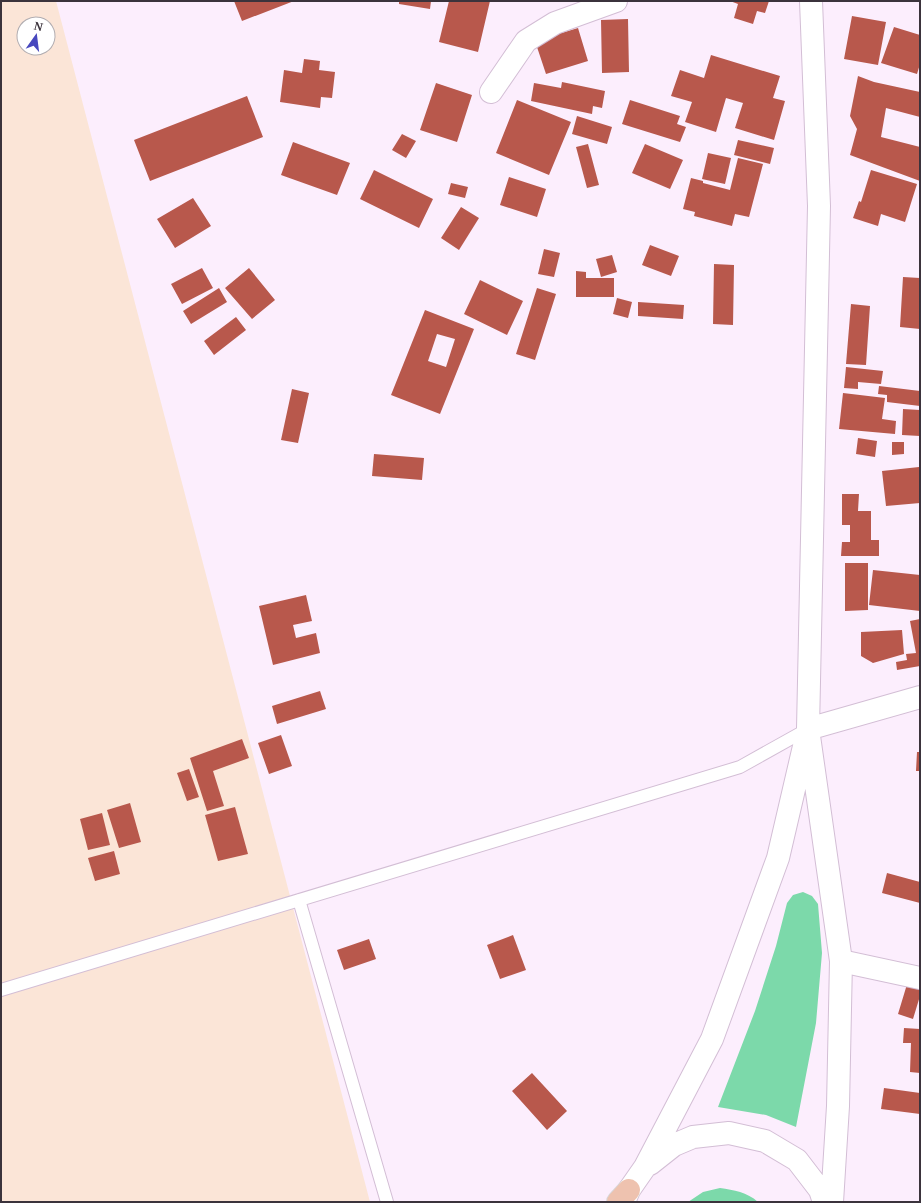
<svg xmlns="http://www.w3.org/2000/svg" width="921" height="1203" font-family="'Noto Serif',serif">
<rect width="100%" height="100%" fill="#fceefd"/>
<!-- industrial -->
<path fill="#fbe5d7" fill-rule="evenodd" d="M 1,1 L 56,1 L 370,1202 L 1,1202 ZM 24,24 L 48,24 L 48,48 L 24,48 Z"/>
<!-- green -->
<path fill="#7cd9aa" d="M 803,892 L 812,896 L 818,904 L 822,953 L 816,1023 L 796,1127 L 766,1115 L 718,1107 L 755,1011 L 776,946 L 787,903 L 793,895 Z
M 720,1188 C 734,1190 747,1192 758,1202 L 688,1202 L 703,1192 Z"/>
<!-- building -->
<path fill="#b8584c" fill-rule="evenodd" d="M 234,1 L 294,1 L 242,21 Z
M 399,1 L 431,1 L 430,9 L 399,4 Z
M 449,1 L 490,1 L 478,52 L 439,42 Z
M 730,1 L 769,1 L 765,13 L 757,11 L 753,24 L 734,18 L 738,4 Z
M 852,16 L 886,22 L 878,65 L 844,59 Z
M 628,19 L 629,72 L 602,73 L 601,20 Z
M 894,27 L 920,35 L 920,64 L 917,74 L 881,63 Z
M 578,28 L 588,61 L 546,74 L 535,41 Z
M 711,55 L 780,76 L 773,98 L 785,101 L 774,140 L 735,128 L 743,103 L 726,98 L 716,132 L 685,122 L 692,102 L 671,96 L 680,70 L 704,78 Z
M 304,59 L 320,61 L 319,70 L 335,72 L 332,98 L 321,97 L 320,108 L 280,102 L 284,70 L 302,73 Z
M 858,76 L 874,82 L 920,92 L 920,117 L 886,108 L 881,137 L 920,147 L 920,181 L 850,155 L 857,129 L 850,116 Z
M 562,82 L 605,91 L 602,108 L 593,106 L 592,114 L 531,101 L 534,83 L 561,88 Z
M 436,83 L 472,95 L 457,142 L 420,130 Z
M 247,96 L 263,137 L 150,181 L 134,140 Z
M 517,100 L 571,122 L 549,175 L 496,153 Z
M 630,100 L 680,116 L 677,124 L 686,127 L 680,142 L 622,124 Z
M 577,116 L 612,127 L 607,144 L 572,134 Z
M 402,134 L 416,141 L 406,158 L 392,150 Z
M 738,140 L 774,148 L 770,164 L 734,155 Z
M 293,142 L 350,163 L 337,195 L 281,175 Z
M 588,144 L 599,185 L 587,188 L 576,147 Z
M 645,144 L 683,160 L 670,189 L 632,173 Z
M 708,153 L 731,158 L 725,184 L 702,179 Z
M 738,158 L 763,164 L 749,217 L 735,214 L 732,226 L 694,216 L 695,212 L 683,209 L 691,178 L 703,181 L 703,183 L 730,190 Z
M 374,170 L 433,199 L 419,228 L 360,199 Z
M 871,170 L 917,184 L 905,222 L 881,214 L 878,226 L 853,218 L 859,201 L 861,202 Z
M 509,177 L 546,189 L 537,217 L 500,205 Z
M 451,183 L 468,187 L 465,198 L 448,194 Z
M 193,198 L 211,226 L 175,248 L 157,219 Z
M 461,207 L 479,218 L 459,250 L 441,238 Z
M 650,245 L 679,256 L 671,276 L 642,265 Z
M 544,249 L 560,253 L 554,277 L 538,274 Z
M 612,255 L 617,272 L 601,277 L 596,259 Z
M 714,264 L 734,265 L 733,325 L 713,324 Z
M 202,268 L 213,288 L 182,304 L 171,284 Z
M 249,268 L 275,300 L 252,319 L 225,288 Z
M 576,271 L 586,272 L 586,278 L 614,278 L 614,297 L 576,297 Z
M 903,277 L 920,278 L 920,329 L 900,327 Z
M 480,280 L 523,301 L 507,335 L 464,314 Z
M 219,288 L 227,302 L 191,324 L 183,311 Z
M 537,288 L 556,294 L 535,360 L 516,354 Z
M 617,298 L 632,302 L 628,318 L 613,314 Z
M 638,302 L 684,305 L 683,319 L 638,316 Z
M 851,304 L 870,306 L 866,365 L 846,364 Z
M 425,310 L 474,329 L 440,414 L 391,395 ZM 437,334 L 455,339 L 446,367 L 428,361 Z
M 236,317 L 246,330 L 214,355 L 204,341 Z
M 846,367 L 883,371 L 881,384 L 858,382 L 858,389 L 844,388 Z
M 879,386 L 920,391 L 920,406 L 887,402 L 887,395 L 878,394 Z
M 292,389 L 309,393 L 298,443 L 281,440 Z
M 843,393 L 885,398 L 882,419 L 896,421 L 895,434 L 839,429 Z
M 903,409 L 920,410 L 920,436 L 902,435 Z
M 858,438 L 877,441 L 875,457 L 856,454 Z
M 892,442 L 904,442 L 904,454 L 892,455 Z
M 374,454 L 424,458 L 422,480 L 372,476 Z
M 919,467 L 920,503 L 886,506 L 882,471 Z
M 842,494 L 859,494 L 858,511 L 871,511 L 871,540 L 879,540 L 879,556 L 841,556 L 842,542 L 850,542 L 850,525 L 842,525 Z
M 845,563 L 868,563 L 868,610 L 845,611 Z
M 873,570 L 920,575 L 920,611 L 869,605 Z
M 306,595 L 312,621 L 293,625 L 296,638 L 316,633 L 320,653 L 273,665 L 259,606 Z
M 920,619 L 920,666 L 897,670 L 896,662 L 907,660 L 906,654 L 916,653 L 910,621 Z
M 902,630 L 904,654 L 873,663 L 861,656 L 861,632 Z
M 320,691 L 326,709 L 277,724 L 272,706 Z
M 281,735 L 292,766 L 269,774 L 258,743 Z
M 242,739 L 249,758 L 213,771 L 224,806 L 207,811 L 190,758 Z
M 917,752 L 920,752 L 920,771 L 916,771 Z
M 189,769 L 199,797 L 187,801 L 177,773 Z
M 130,803 L 141,842 L 119,848 L 107,810 Z
M 235,807 L 248,854 L 218,861 L 205,815 Z
M 102,813 L 110,845 L 88,850 L 80,819 Z
M 114,851 L 120,874 L 95,881 L 88,858 Z
M 887,873 L 920,882 L 920,903 L 882,893 Z
M 513,935 L 526,970 L 500,979 L 487,945 Z
M 369,939 L 376,959 L 344,970 L 337,950 Z
M 908,981 L 920,985 L 920,996 L 913,1019 L 898,1014 Z
M 904,1028 L 920,1029 L 920,1073 L 910,1072 L 911,1043 L 903,1043 Z
M 532,1073 L 567,1111 L 547,1130 L 512,1091 Z
M 884,1088 L 920,1093 L 920,1114 L 881,1109 Z"/>
<g fill="none" stroke-linecap="round" stroke-linejoin="round">
<defs>
<path id="lane" d="M 299,900 L 387,1202
M 1,990 L 740,767 L 808,729"/>
<path id="street" d="M 491,92 L 526,41 L 555,23 L 616,1
M 841,961 L 920,978"/>
<path id="secondary" d="M 811,1 L 819,206 L 808,729 L 841,961 L 838,1106 L 832,1202
M 808,729 L 920,697
M 650,1164 L 674,1145 L 693,1137 L 729,1133 L 765,1141 L 797,1160 L 820,1190 L 824,1202
M 624,1202 L 629,1190 L 645,1167 L 712,1039 L 778,858 L 805,742"/>
<path id="primary" d="M 618,1202 L 629,1190"/>
</defs>
<!-- lane casing -->
<use href="#lane" stroke="#d3bed5" stroke-width="14"/>
<!-- street casing -->
<use href="#street" stroke="#d3bed5" stroke-width="24"/>
<!-- secondary casing -->
<use href="#secondary" stroke="#d3bed5" stroke-width="24"/>
<!-- primary casing -->
<use href="#primary" stroke="#d8d6d8" stroke-width="24"/>
<!-- lane -->
<use href="#lane" stroke="#fff" stroke-width="12"/>
<!-- street -->
<use href="#street" stroke="#fff" stroke-width="22"/>
<!-- secondary -->
<use href="#secondary" stroke="#fff" stroke-width="22"/>
<!-- primary -->
<use href="#primary" stroke="#eec2af" stroke-width="22"/>
</g>
<!-- border -->
<rect width="921" height="1203" fill="none" stroke="#3b333c" stroke-width="4"/>
<!-- north arrow -->
<g transform="translate(36 36) rotate(14)"><circle r="19" fill="#ffffff" stroke="#b1adb1"/>
<path d="M0-3L7 15L0 10L-7 15Z" fill="#4848be"/>
<text y="-6" font-size="11" font-weight="bold" text-anchor="middle" fill="#3b333c">N</text>
</g>
</svg>
